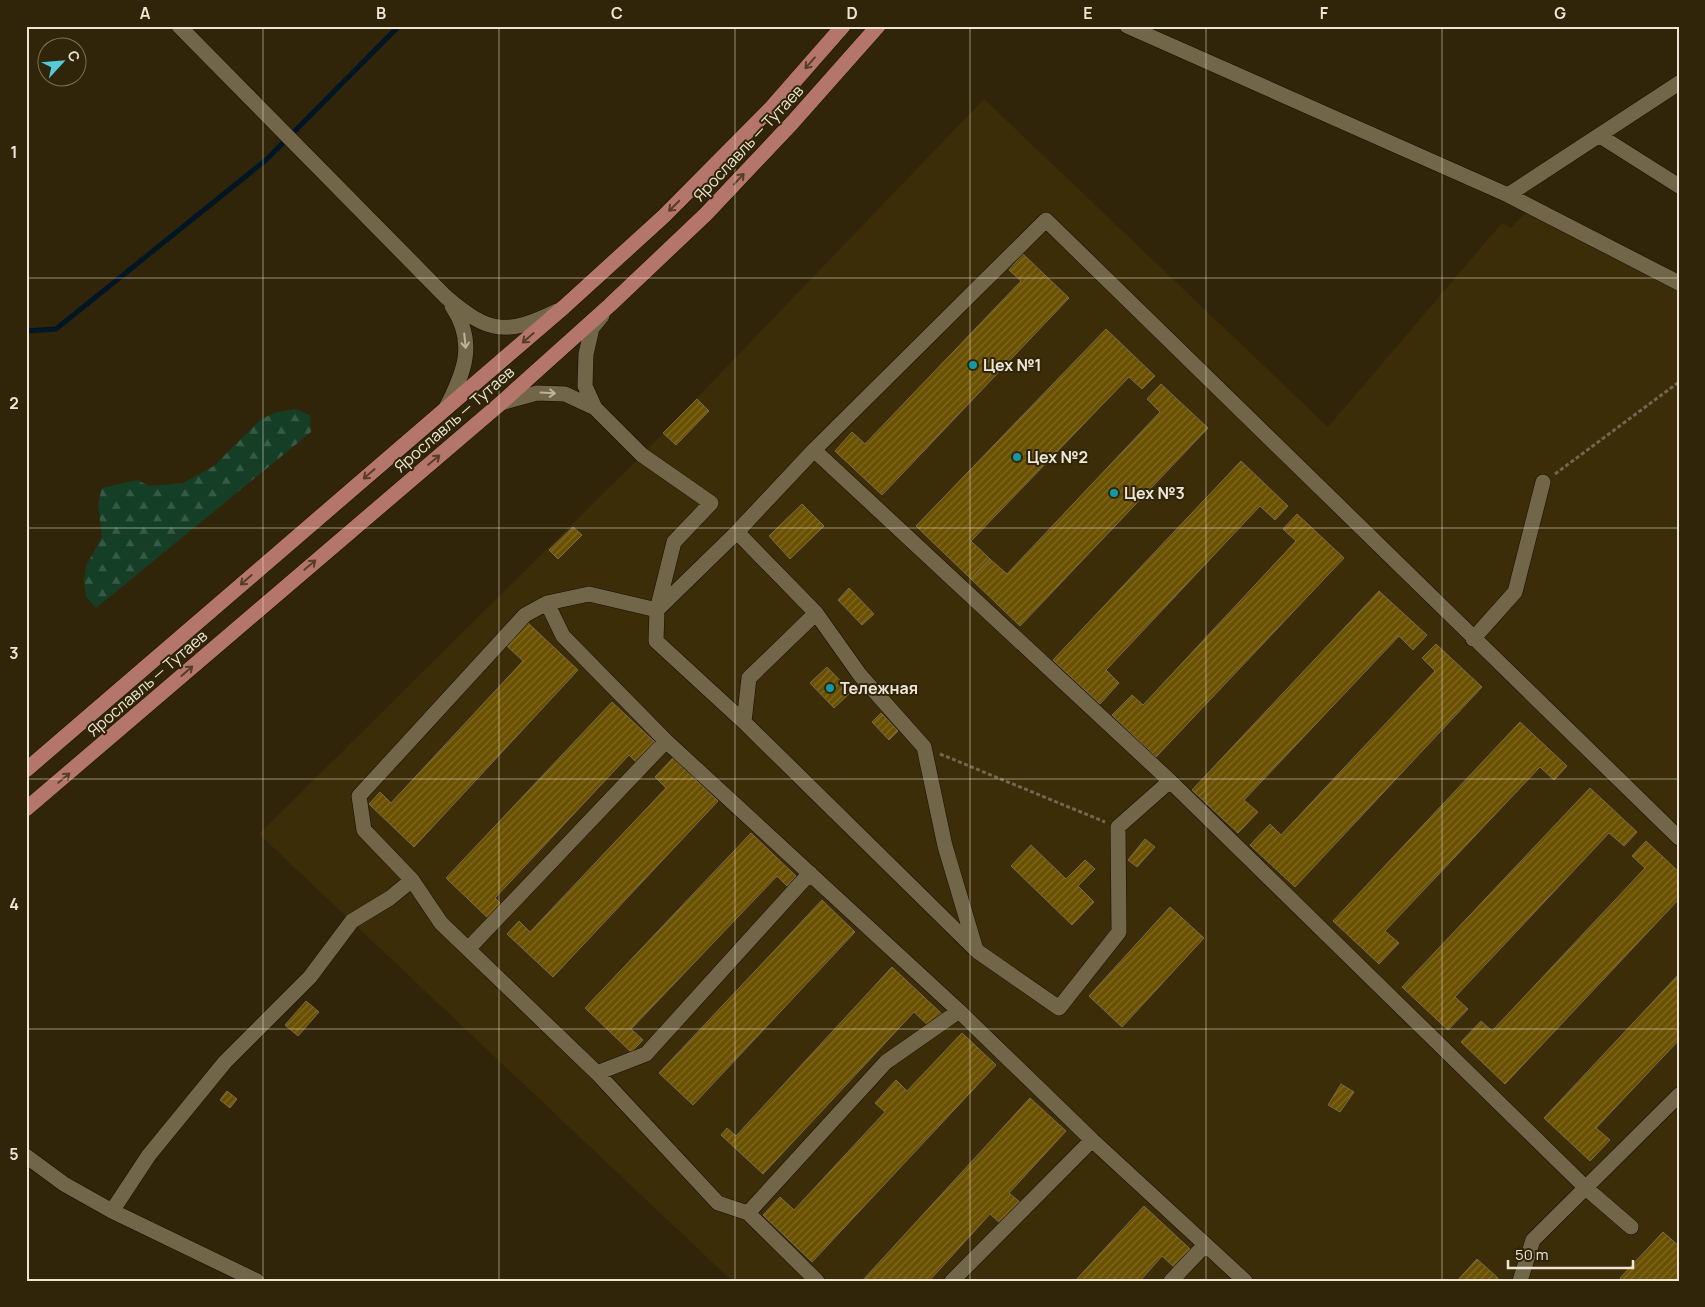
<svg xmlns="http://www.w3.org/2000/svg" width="1705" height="1307" font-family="Manrope,sans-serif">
<defs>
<pattern id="forest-firs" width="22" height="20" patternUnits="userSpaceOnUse" patternTransform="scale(1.25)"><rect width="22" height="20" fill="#143e26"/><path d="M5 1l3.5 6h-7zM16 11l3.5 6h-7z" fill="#365a45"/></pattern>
<pattern id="building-hatch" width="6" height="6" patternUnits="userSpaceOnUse" patternTransform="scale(1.25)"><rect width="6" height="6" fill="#6a5101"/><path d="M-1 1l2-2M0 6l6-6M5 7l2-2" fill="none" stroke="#806a25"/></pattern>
</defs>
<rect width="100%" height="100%" fill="#302508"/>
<!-- built -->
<path fill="#3b2d08" d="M 984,99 L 1328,427 L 1502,223 L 1511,228 L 1533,205 L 1679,280 L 1679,1281 L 732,1281 L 259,834 L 642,455 Z"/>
<!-- forest -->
<path fill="url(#forest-firs)" d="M 295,409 L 310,415 L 311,432 L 96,608 L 86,597 L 84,580 L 86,566 L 102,537 L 98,504 L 102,488 L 136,480 L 151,486 L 183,483 L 214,466 L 261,419 L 277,412 Z"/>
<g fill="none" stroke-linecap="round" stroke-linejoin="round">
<!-- stream -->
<path stroke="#001624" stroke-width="5" d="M 26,331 L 56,329 L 266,160 L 399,26"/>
</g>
<!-- building -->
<path fill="url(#building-hatch)" stroke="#786c4e" d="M 1023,254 L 1069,298 L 882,495 L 835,451 L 852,432 L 865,444 L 1021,281 L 1009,270 Z
M 1106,329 L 1155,376 L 1142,389 L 1129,377 L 971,541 L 990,559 L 971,579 L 916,526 Z
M 1161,384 L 1208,428 L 1020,626 L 971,579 L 990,559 L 1007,574 L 1160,412 L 1147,399 Z
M 697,399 L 709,411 L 676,445 L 663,433 Z
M 1241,461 L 1288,506 L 1275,520 L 1260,506 L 1106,670 L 1119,683 L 1100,704 L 1053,660 Z
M 802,504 L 824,526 L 790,559 L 769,536 Z
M 1297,514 L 1344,558 L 1156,757 L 1112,715 L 1132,695 L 1143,705 L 1296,541 L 1283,529 Z
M 573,527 L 582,535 L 558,559 L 549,550 Z
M 849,588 L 874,614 L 862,625 L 838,600 Z
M 1379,591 L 1427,635 L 1413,650 L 1399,636 L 1244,800 L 1258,812 L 1238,833 L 1192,790 Z
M 528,623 L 578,670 L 414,847 L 369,804 L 380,792 L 391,803 L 523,661 L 507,646 Z
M 1436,644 L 1482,687 L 1295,887 L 1250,845 L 1270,824 L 1281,835 L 1435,671 L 1422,658 Z
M 827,667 L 851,692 L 834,708 L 810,683 Z
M 612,702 L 659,746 L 640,766 L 629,755 L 495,898 L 504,907 L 491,921 L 446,878 Z
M 881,713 L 898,731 L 889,740 L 872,722 Z
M 1520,722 L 1567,766 L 1554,780 L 1540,767 L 1385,931 L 1399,943 L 1379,964 L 1333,921 Z
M 673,758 L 718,801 L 553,977 L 507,934 L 519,921 L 530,932 L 666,788 L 655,777 Z
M 1590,788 L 1637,832 L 1624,846 L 1609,833 L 1455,997 L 1468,1009 L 1448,1030 L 1402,987 Z
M 751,833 L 796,876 L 787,886 L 777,876 L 631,1029 L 643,1040 L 631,1052 L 585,1008 Z
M 1145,839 L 1155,847 L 1137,867 L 1128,860 Z
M 1646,841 L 1679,872 L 1679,899 L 1505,1084 L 1461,1042 L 1481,1021 L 1492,1031 L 1645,868 L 1632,856 Z
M 1031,845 L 1066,879 L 1085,860 L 1095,869 L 1078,886 L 1094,902 L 1072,925 L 1011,866 Z
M 822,900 L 855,932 L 693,1105 L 659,1073 Z
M 1170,907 L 1204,938 L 1122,1027 L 1089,996 Z
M 892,967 L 942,1014 L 930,1027 L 914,1012 L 763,1174 L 721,1135 L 727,1128 L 736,1136 Z
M 1679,974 L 1679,1040 L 1596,1128 L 1610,1140 L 1590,1161 L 1544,1118 Z
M 306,1001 L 319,1012 L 298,1036 L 285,1025 Z
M 962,1033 L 996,1065 L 812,1262 L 763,1215 L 780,1197 L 794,1210 L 885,1112 L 875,1103 L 896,1080 L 907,1091 Z
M 1341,1084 L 1354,1092 L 1340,1112 L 1328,1105 Z
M 227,1091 L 237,1099 L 230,1108 L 220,1100 Z
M 1030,1098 L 1066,1131 L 1009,1193 L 1021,1203 L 1001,1224 L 990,1214 L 929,1281 L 862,1281 Z
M 1144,1206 L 1190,1249 L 1174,1267 L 1162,1256 L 1140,1281 L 1075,1281 Z
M 1663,1232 L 1679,1246 L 1679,1281 L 1623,1281 L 1620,1278 Z
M 1477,1259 L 1498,1278 L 1496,1281 L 1457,1281 Z"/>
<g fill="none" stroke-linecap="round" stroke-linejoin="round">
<defs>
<path id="minor" d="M 179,26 L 446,297 C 488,333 506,336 557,311
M 1127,26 L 1508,195 L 1679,83
M 1600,136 L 1679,186
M 1508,195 L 1679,283
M 501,403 L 537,393 L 565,394 L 595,408 L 642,455 L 711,503 L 674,542 L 657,610 L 656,641 L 744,722 L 977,951 L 1059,1008 L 1119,932 L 1118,827 L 1170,781
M 446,408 C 464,373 477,343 452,306
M 595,408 L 585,386 L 586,354 L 592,328 L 602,316
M 814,450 L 1170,781 L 1587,1189 L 1631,1227
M 737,532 L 814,450 L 1046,220 L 1679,838
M 547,603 L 525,615 L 359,796 L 364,830 L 412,880 L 441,923 L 597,1073 L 718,1203 L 748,1213 L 817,1281
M 816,613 L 737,532 L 657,610 L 589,594 L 547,603 L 563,636 L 666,741 L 959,1011 L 1092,1140 L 1245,1281
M 1473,639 L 1515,592 L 1543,482
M 744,722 L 749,678 L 816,613 L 860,675 L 924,747 L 945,846 L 976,950
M 469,948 L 666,741
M 597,1073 L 646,1054 L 810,873
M 26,1156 L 64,1184 L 112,1211 L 257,1281
M 112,1211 L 149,1155 L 225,1062 L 310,977 L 352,921 L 390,898 L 412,880
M 748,1213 L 886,1062 L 959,1011
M 952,1281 L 1092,1140
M 1171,1281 L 1205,1245
M 1520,1281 L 1533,1240 L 1679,1095"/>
<path id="major" d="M 26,770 L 564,307 L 664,216 L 772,107 L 843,26
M 26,809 L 501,403 L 610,305 L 706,214 L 792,123 L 878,26"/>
</defs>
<!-- minor casing -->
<use href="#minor" stroke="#170d00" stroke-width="16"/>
<!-- major casing -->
<use href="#major" stroke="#170d00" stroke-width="16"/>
<!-- path -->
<path stroke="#71684f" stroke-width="3" stroke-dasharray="4 2.5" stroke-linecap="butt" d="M 1555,474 L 1679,382
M 940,754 L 1105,822"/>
<!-- minor -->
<use href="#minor" stroke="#726649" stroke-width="15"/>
<!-- major -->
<use href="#major" stroke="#b4766b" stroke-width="15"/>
</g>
<!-- one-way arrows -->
<defs><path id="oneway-shaft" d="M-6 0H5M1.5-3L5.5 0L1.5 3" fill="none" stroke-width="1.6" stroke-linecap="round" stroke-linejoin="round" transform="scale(1.25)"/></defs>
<g stroke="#583d26">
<use href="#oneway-shaft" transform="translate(810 63) rotate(131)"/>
<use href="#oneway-shaft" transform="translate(739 179) rotate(-47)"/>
<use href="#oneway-shaft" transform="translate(674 206) rotate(135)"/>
<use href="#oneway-shaft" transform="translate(528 338) rotate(139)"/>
<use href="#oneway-shaft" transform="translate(434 460) rotate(-40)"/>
<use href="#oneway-shaft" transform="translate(369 474) rotate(139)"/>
<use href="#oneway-shaft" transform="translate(310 565) rotate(-40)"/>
<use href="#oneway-shaft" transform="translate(246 580) rotate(139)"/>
<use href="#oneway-shaft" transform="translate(187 671) rotate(-41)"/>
<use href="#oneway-shaft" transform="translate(64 778) rotate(-40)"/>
</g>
<g stroke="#bcb39e">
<use href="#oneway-shaft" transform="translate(465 341) rotate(84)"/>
<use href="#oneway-shaft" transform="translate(548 393) rotate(3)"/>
</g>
<!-- grid -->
<path fill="none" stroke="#ede6d6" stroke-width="1" stroke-opacity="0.55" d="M 263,26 L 263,1281M 499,26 L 499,1281M 735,26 L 735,1281M 970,26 L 970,1281M 1206,26 L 1206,1281M 1442,26 L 1442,1281M 26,278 L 1679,278M 26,528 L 1679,528M 26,779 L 1679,779M 26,1029 L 1679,1029"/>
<!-- markers -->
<g fill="#0f9aa8" stroke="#302508" stroke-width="2">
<circle cx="973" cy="365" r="5"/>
<circle cx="1017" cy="457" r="5"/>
<circle cx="1114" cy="493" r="5"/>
<circle cx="830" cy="688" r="5"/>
</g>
<g text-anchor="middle" stroke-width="4" stroke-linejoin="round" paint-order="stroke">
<!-- street labels -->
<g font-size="16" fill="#ede6d6" stroke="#302508">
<text transform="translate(748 143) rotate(-47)" y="6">Ярославль — Тутаев</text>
<text transform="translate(454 419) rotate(-41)" y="6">Ярославль — Тутаев</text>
<text transform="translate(147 683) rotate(-41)" y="6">Ярославль — Тутаев</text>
</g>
<!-- poi labels -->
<g font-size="16" font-weight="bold" fill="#ede6d6" stroke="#302508" text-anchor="start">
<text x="983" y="371">Цех №1</text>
<text x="1027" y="463">Цех №2</text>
<text x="1124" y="499">Цех №3</text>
<text x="840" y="694">Тележная</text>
</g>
</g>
<!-- border -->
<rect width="1705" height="1307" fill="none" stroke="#302508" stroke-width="55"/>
<!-- north arrow -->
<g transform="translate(62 62) rotate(64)"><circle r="24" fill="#302508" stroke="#7c725a"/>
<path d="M0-4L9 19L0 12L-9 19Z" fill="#52cbda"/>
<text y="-8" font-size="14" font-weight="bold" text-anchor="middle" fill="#ede6d6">С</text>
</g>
<!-- scale -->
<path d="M1508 1260v8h125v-8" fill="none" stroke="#ede6d6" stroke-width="2.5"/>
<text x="1515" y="1260" font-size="15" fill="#ede6d6" stroke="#302508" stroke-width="4" paint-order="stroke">50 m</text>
<rect x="28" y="28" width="1650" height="1252" fill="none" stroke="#ede6d6" stroke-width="2"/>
<g font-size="16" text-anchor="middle" font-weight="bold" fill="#ede6d6">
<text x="145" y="19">A</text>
<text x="381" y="19">B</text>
<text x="617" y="19">C</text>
<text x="852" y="19">D</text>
<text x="1088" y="19">E</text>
<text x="1324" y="19">F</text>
<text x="1560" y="19">G</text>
<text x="14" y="158">1</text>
<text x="14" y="409">2</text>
<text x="14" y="659">3</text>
<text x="14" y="910">4</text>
<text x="14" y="1160">5</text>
</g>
</svg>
